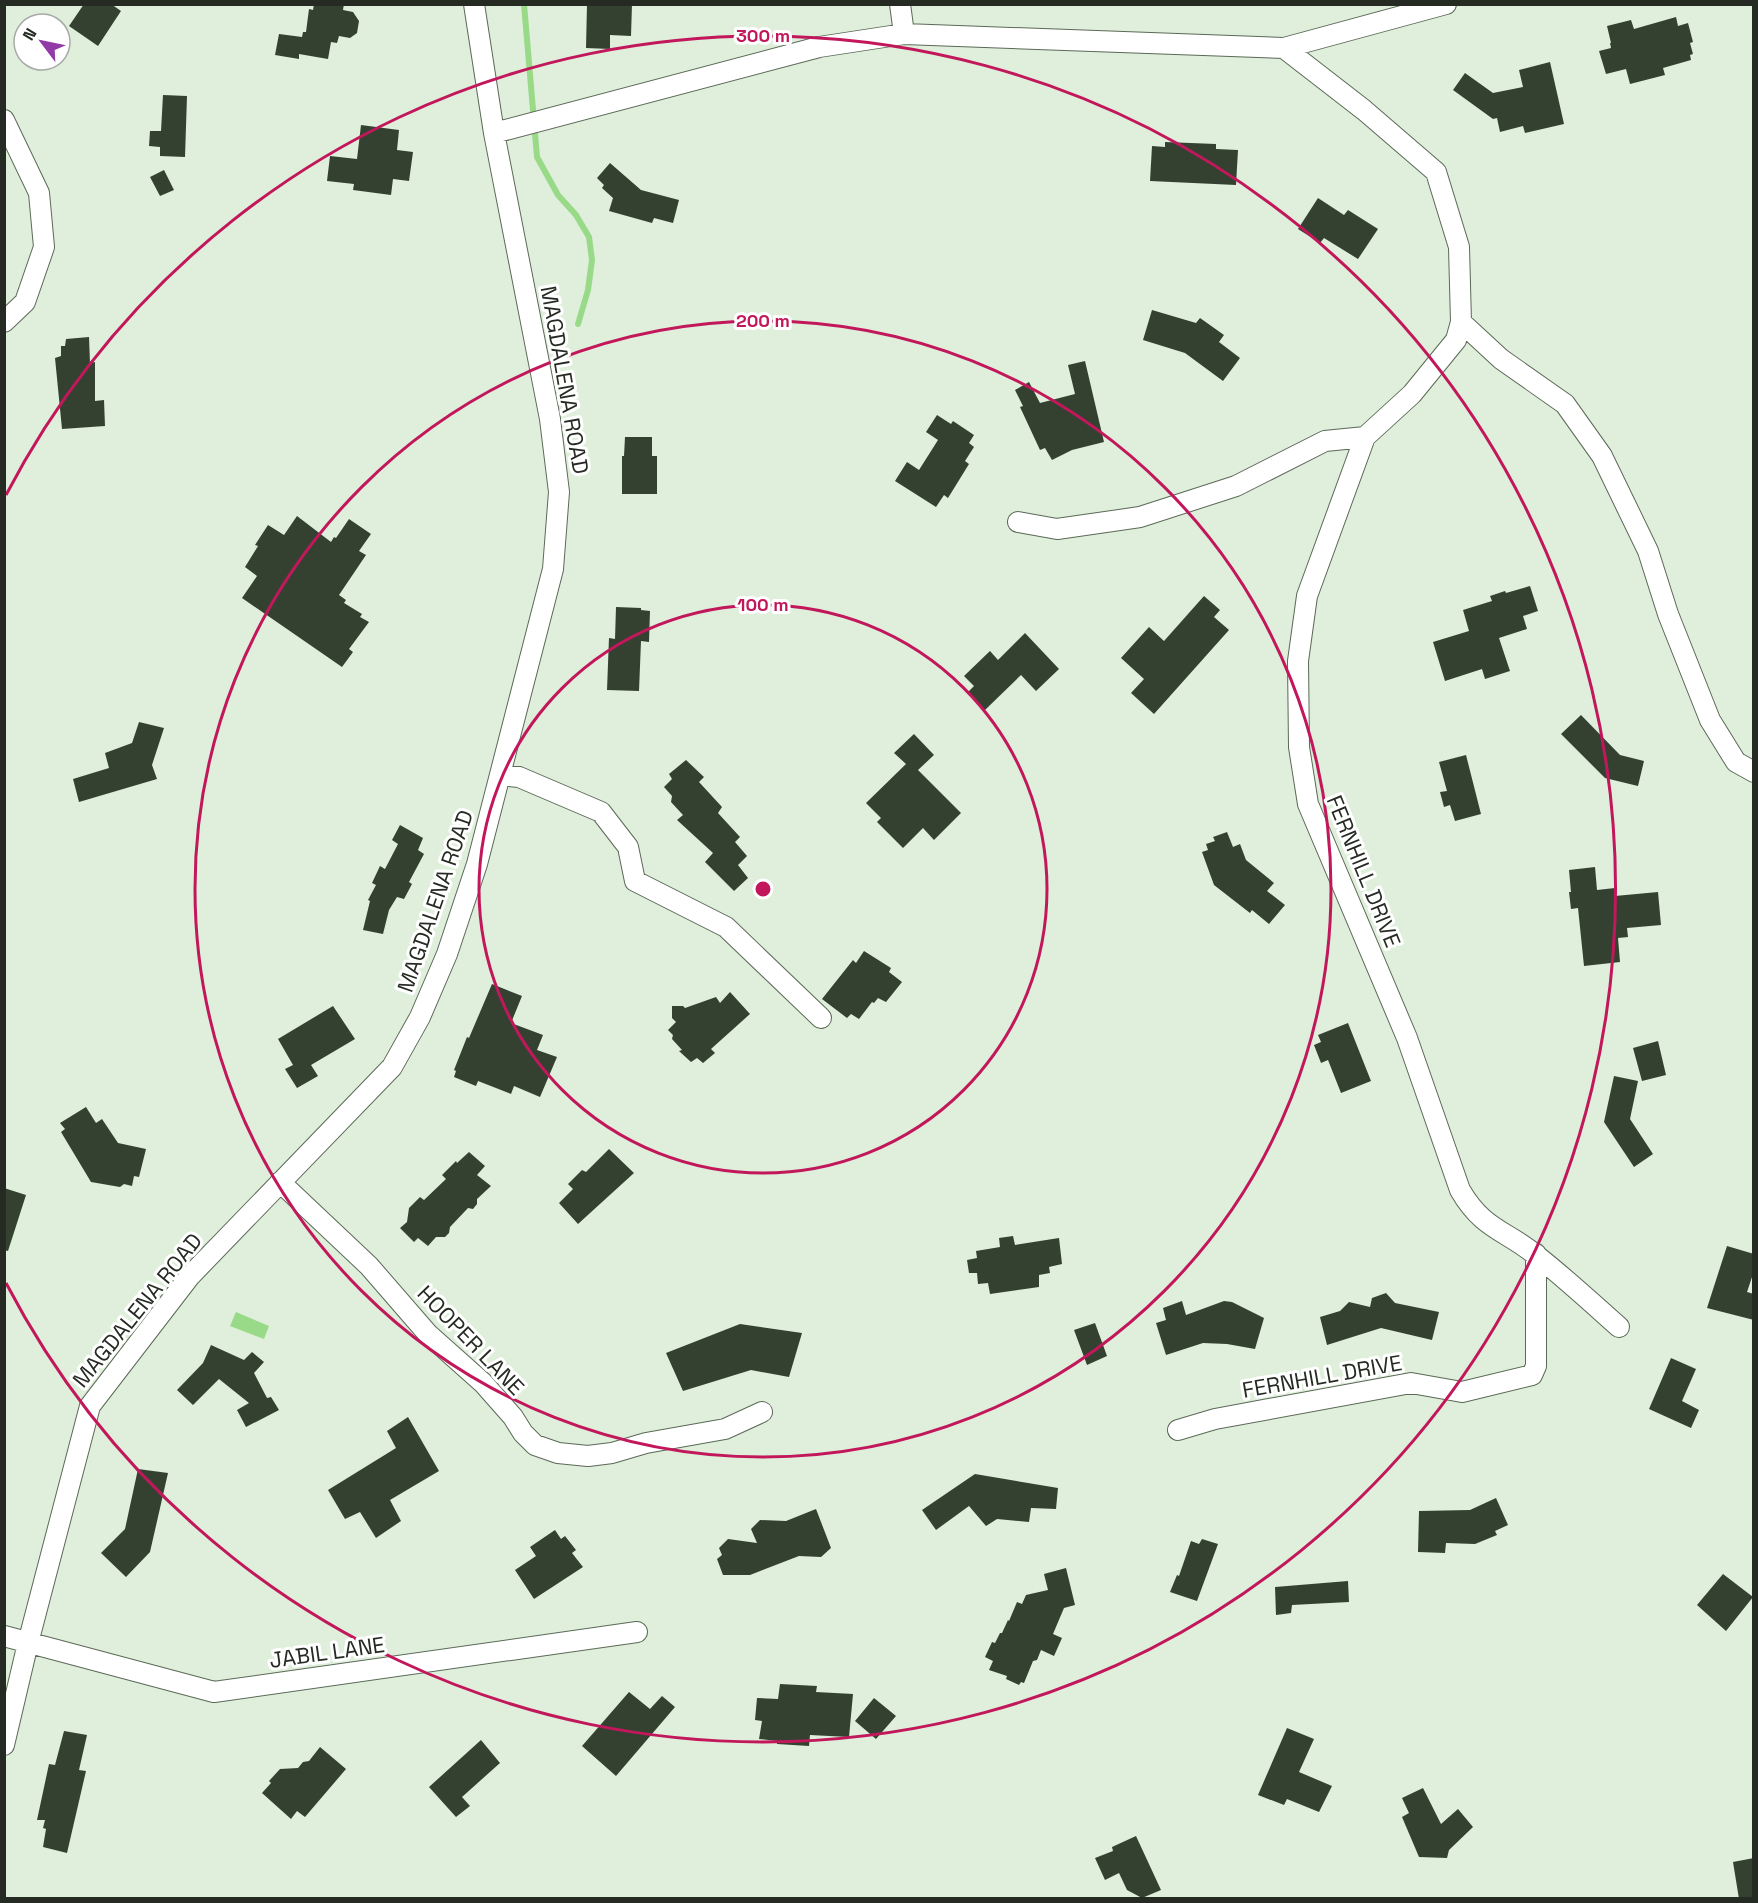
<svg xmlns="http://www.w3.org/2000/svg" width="1758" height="1903" font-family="'Space Grotesk',sans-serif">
<rect width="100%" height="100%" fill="#dfefdb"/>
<!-- water -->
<path fill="#98da87" d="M 236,1312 L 269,1326 L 264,1339 L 230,1326 Z"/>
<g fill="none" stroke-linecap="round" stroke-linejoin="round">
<!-- stream -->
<path stroke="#98da87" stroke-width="6" d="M 524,4 L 537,157 L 558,195 L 576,215 L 589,237 L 592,260 L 588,290 L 578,324"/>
</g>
<!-- building -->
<path fill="#344131" d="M 84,4 L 111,4 L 121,11 L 98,46 L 69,26 Z
M 314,4 L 344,4 L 343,10 L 353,12 L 359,21 L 357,33 L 350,38 L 339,36 L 337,43 L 331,42 L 328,59 L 299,54 L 299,59 L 275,55 L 279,34 L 302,37 L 303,32 L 306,32 L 309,9 L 313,10 Z
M 587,4 L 632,4 L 631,36 L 610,35 L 610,49 L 586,48 Z
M 1676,17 L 1678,26 L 1688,23 L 1693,42 L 1690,43 L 1693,54 L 1690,55 L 1691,60 L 1663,68 L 1665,75 L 1630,84 L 1626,69 L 1606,74 L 1599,51 L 1611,48 L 1610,43 L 1611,43 L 1607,26 L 1631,20 L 1634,29 Z
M 1550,62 L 1564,124 L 1525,133 L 1523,126 L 1500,132 L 1497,118 L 1493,119 L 1453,90 L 1465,73 L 1493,93 L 1523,87 L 1519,70 Z
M 163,95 L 187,96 L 185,157 L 160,156 L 160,147 L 149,146 L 150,131 L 161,131 Z
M 361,125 L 399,130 L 397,150 L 413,152 L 409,181 L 393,179 L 391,195 L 353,190 L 354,184 L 327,181 L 330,156 L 357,159 Z
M 1165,142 L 1216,144 L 1216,149 L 1238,150 L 1236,185 L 1150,181 L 1152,146 L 1165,147 Z
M 610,163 L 641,190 L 679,200 L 673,223 L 654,218 L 652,223 L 609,211 L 613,198 L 602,188 L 604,185 L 597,178 Z
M 164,170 L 174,190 L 160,196 L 150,177 Z
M 1318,198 L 1344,215 L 1348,210 L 1378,229 L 1358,259 L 1324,238 L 1320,243 L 1298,229 Z
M 1152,310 L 1196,323 L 1200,318 L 1224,335 L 1219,342 L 1240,358 L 1223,381 L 1185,353 L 1143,340 Z
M 89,337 L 90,363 L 95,362 L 95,401 L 104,400 L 105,426 L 62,429 L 55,358 L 61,356 L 61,346 L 65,346 L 66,339 Z
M 1085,361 L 1104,442 L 1072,450 L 1052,460 L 1045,448 L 1040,450 L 1020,407 L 1023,406 L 1015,390 L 1029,382 L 1040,403 L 1075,394 L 1068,365 Z
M 937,415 L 951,424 L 953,421 L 974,435 L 969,443 L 974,447 L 965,461 L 969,464 L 948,498 L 944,495 L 936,507 L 895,481 L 907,462 L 919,470 L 938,440 L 926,432 Z
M 625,437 L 652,437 L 652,456 L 657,456 L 657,494 L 622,494 L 622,456 L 624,456 Z
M 297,516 L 331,542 L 334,537 L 336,538 L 349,519 L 371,534 L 359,551 L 366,555 L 339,595 L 346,600 L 344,603 L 362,614 L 360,617 L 369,622 L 349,649 L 353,652 L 342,667 L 242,598 L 257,576 L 245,567 L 258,546 L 255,545 L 268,525 L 284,535 Z
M 1530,586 L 1538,611 L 1523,616 L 1527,629 L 1499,638 L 1510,671 L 1485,679 L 1482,669 L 1445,681 L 1433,642 L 1469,631 L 1463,610 L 1492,601 L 1490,596 L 1505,591 L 1506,593 Z
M 1204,596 L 1220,610 L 1214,617 L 1229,630 L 1154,714 L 1131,693 L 1144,679 L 1121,658 L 1149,627 L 1164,641 Z
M 616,607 L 641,608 L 641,610 L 650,611 L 649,642 L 641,641 L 639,691 L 607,690 L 609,638 L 615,639 Z
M 1025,633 L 1059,669 L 1036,691 L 1021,675 L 985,710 L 968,692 L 974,686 L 964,676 L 990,651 L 998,660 Z
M 1581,715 L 1620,755 L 1644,761 L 1638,786 L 1605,778 L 1561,734 Z
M 139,722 L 164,728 L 152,765 L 157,779 L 79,802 L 73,779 L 109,768 L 105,753 L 132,743 Z
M 914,734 L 934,755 L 918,770 L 961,813 L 934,840 L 923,828 L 903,848 L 877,822 L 881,818 L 866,803 L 906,764 L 894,753 Z
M 1466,755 L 1481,814 L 1455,821 L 1450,805 L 1444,807 L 1440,792 L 1447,791 L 1439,762 Z
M 686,760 L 704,777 L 699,782 L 722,807 L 718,813 L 740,837 L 735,842 L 747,856 L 738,865 L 748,878 L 734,891 L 705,862 L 713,853 L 677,820 L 683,815 L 671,802 L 672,796 L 664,787 L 672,779 L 669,774 Z
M 400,825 L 423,838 L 418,850 L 424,854 L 409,882 L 412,884 L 404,899 L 397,897 L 389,910 L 383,934 L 363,930 L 370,901 L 368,900 L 376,885 L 372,883 L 380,866 L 385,869 L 398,844 L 392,840 Z
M 1227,832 L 1233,847 L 1240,844 L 1246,860 L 1274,883 L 1267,891 L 1285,905 L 1269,924 L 1252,910 L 1250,913 L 1214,885 L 1202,852 L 1208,850 L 1206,844 L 1215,841 L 1213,837 Z
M 1595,867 L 1597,890 L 1615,888 L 1615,896 L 1658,892 L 1661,925 L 1627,928 L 1628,937 L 1618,938 L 1620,962 L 1584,966 L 1578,908 L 1571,909 L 1569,892 L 1571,892 L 1569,870 Z
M 864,951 L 891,968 L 889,972 L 902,982 L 886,1002 L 878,998 L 874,1003 L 872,1002 L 859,1019 L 851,1014 L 847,1018 L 822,999 L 853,960 L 856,963 Z
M 492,984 L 522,996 L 511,1023 L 543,1035 L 537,1050 L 557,1057 L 540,1097 L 514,1086 L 511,1094 L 478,1081 L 476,1086 L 454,1077 L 456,1071 L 454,1070 L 467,1037 L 469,1038 Z
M 730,992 L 750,1014 L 711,1049 L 715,1053 L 703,1063 L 697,1058 L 691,1062 L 679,1051 L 682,1050 L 672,1039 L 673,1035 L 668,1030 L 676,1022 L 672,1018 L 672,1006 L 683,1006 L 685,1008 L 716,997 L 720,1003 Z
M 333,1006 L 355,1039 L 311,1065 L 318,1076 L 297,1088 L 285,1069 L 293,1065 L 278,1039 Z
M 1348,1023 L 1371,1081 L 1341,1093 L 1328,1060 L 1321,1063 L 1314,1045 L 1321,1042 L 1318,1035 Z
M 1658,1041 L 1666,1075 L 1642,1081 L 1633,1048 Z
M 1614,1076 L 1638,1081 L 1630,1119 L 1653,1154 L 1634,1167 L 1604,1122 Z
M 86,1107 L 96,1123 L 102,1119 L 118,1143 L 146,1149 L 139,1177 L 134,1176 L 132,1186 L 124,1184 L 120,1187 L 91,1182 L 61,1132 L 65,1129 L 60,1123 Z
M 609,1149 L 634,1173 L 578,1224 L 559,1203 L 573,1189 L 568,1184 L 582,1170 L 586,1172 Z
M 469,1152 L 485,1166 L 477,1175 L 491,1186 L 477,1199 L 477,1204 L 473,1209 L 468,1208 L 450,1227 L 449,1233 L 445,1237 L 436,1237 L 428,1246 L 418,1238 L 414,1242 L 400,1228 L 407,1222 L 409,1208 L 420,1197 L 424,1200 L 446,1179 L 442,1175 L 456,1161 L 457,1163 Z
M 4,1188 L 26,1195 L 8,1251 L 4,1250 Z
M 1013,1236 L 1015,1245 L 1059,1238 L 1062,1264 L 1049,1267 L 1050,1273 L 1039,1275 L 1039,1287 L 990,1294 L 988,1283 L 978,1284 L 977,1273 L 969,1273 L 967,1260 L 977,1258 L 976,1251 L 1000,1247 L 999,1238 Z
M 1727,1246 L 1754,1254 L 1754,1271 L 1747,1292 L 1754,1294 L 1754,1320 L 1707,1308 Z
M 1386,1293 L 1395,1303 L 1439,1312 L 1432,1340 L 1381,1328 L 1327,1345 L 1320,1317 L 1340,1311 L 1349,1302 L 1370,1307 L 1372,1298 Z
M 1182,1301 L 1186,1315 L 1224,1301 L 1232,1302 L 1264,1318 L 1255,1349 L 1227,1344 L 1203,1343 L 1166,1355 L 1156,1323 L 1166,1320 L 1163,1308 Z
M 1095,1323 L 1107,1356 L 1087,1365 L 1074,1330 Z
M 740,1324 L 802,1333 L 789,1377 L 751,1370 L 683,1391 L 666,1353 Z
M 211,1345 L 244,1360 L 252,1352 L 264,1362 L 254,1373 L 267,1398 L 271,1397 L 279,1410 L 246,1427 L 237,1410 L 249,1403 L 219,1379 L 193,1405 L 177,1390 L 203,1363 Z
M 1671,1358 L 1696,1369 L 1682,1401 L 1699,1410 L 1691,1428 L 1649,1409 Z
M 408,1417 L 439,1471 L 390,1500 L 401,1521 L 376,1538 L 360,1512 L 345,1519 L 328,1490 L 396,1448 L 387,1431 Z
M 138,1469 L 168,1473 L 150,1552 L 126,1577 L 101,1553 L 125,1529 Z
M 975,1474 L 1058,1488 L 1056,1509 L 1031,1508 L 1029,1522 L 997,1519 L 986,1526 L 969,1506 L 936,1530 L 922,1510 Z
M 1496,1498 L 1508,1525 L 1495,1531 L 1497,1535 L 1475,1544 L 1446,1543 L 1445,1553 L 1418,1552 L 1419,1511 L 1470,1510 Z
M 816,1509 L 831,1548 L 821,1557 L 799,1556 L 750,1575 L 723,1575 L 717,1559 L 722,1555 L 719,1548 L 728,1539 L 757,1543 L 751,1529 L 760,1520 L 786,1521 Z
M 555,1530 L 561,1539 L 565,1536 L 576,1550 L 572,1553 L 583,1567 L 534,1599 L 515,1570 L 536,1556 L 530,1547 Z
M 1202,1539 L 1218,1544 L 1197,1601 L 1170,1592 L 1177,1575 L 1179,1576 L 1191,1541 L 1199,1544 Z
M 1066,1568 L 1075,1605 L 1064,1608 L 1053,1634 L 1062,1638 L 1054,1656 L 1041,1650 L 1037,1660 L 1033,1661 L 1024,1683 L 1021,1682 L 1019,1685 L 1006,1679 L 1007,1676 L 989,1670 L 993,1661 L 985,1657 L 992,1642 L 995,1643 L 1000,1633 L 1002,1633 L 1008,1620 L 1009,1621 L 1017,1602 L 1022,1604 L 1026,1595 L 1048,1590 L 1044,1574 Z
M 1723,1574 L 1753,1597 L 1726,1631 L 1697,1605 Z
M 1348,1581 L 1349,1602 L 1292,1605 L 1291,1613 L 1276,1615 L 1275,1587 Z
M 780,1684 L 817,1686 L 816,1692 L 853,1694 L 849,1737 L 810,1735 L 809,1746 L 777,1744 L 777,1741 L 759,1739 L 762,1721 L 755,1720 L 757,1698 L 778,1699 Z
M 629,1692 L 650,1709 L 662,1696 L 675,1707 L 616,1776 L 582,1746 Z
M 874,1698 L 896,1716 L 876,1739 L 855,1721 Z
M 1287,1728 L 1314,1739 L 1299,1772 L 1332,1786 L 1319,1812 L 1287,1799 L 1284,1805 L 1258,1795 Z
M 64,1731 L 87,1735 L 79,1770 L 86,1771 L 67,1853 L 43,1847 L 46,1829 L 43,1828 L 45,1820 L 37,1820 L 49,1764 L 55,1765 Z
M 481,1740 L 500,1763 L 462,1797 L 470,1806 L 456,1817 L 429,1787 Z
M 320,1747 L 346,1769 L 305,1817 L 297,1811 L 291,1819 L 262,1793 L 271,1783 L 269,1781 L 280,1769 L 298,1768 L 303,1762 L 309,1761 Z
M 1423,1788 L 1441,1824 L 1458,1809 L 1473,1827 L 1449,1850 L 1447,1858 L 1419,1857 L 1402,1817 L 1409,1813 L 1402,1798 Z
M 1136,1836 L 1161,1890 L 1142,1898 L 1127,1890 L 1119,1873 L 1105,1880 L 1095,1858 L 1113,1851 L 1112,1847 Z
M 1754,1858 L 1754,1899 L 1739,1899 L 1733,1862 Z"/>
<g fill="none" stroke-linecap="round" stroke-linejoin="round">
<defs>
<path id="minor" d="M 900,4 L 904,34
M 1284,48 L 1364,110 L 1436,172 L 1459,247 L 1461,322 L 1501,359 L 1565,404 L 1602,456 L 1648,551 L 1668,614 L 1710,720 L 1736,762 L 1754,772
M 4,120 L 39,193 L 44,247 L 25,302 L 4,322
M 494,133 L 819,47 L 904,34 L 1284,48 L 1446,4
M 1461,322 L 1456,340 L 1412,394 L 1365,437 L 1307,596 L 1298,661 L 1299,747 L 1308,804 L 1407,1038 L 1460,1190 C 1483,1230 1506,1230 1537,1256 C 1565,1278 1592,1303 1619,1327
M 1018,522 L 1057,529 L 1140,517 L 1236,486 L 1325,441 L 1365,437
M 500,775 L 519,777 L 601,812 L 628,847 L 635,881 L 726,927 L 821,1018
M 280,1182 L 369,1266 L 428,1334 L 483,1383 L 513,1417 L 523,1433 L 535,1445 L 558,1453 L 588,1456 L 612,1453 L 646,1443 L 725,1429 L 762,1412
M 1178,1430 L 1215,1419 L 1411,1383 L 1462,1392 L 1532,1375 L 1536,1366 L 1536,1254
M 4,1636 L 214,1692 L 637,1632
M 4,1745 L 28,1643 L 90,1406 L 190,1276 L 392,1067 L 420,1017 L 447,954 L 477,864 L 553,569 L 559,492 L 550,419 L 494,133 L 474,4"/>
</defs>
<!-- minor casing -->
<use href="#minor" stroke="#5b6957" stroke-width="22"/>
<!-- minor -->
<use href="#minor" stroke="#fff" stroke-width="20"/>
</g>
<!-- distance rings -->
<g fill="none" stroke="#c2185b" stroke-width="3">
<circle cx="763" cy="889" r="284"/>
<circle cx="763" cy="889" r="568"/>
<path d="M6 495A853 853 0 1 1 6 1283"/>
</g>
<g text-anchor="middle" stroke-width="6" stroke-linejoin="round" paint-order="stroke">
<!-- street labels -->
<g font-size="22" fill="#252b23" stroke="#fff">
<text transform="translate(565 380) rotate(80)" y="8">MAGDALENA ROAD</text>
<text transform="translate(1364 871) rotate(68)" y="8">FERNHILL DRIVE</text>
<text transform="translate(435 901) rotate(-71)" y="8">MAGDALENA ROAD</text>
<text transform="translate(137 1310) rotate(-51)" y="8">MAGDALENA ROAD</text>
<text transform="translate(471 1340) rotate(46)" y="8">HOOPER LANE</text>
<text transform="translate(1322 1376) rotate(-10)" y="8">FERNHILL DRIVE</text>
<text transform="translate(327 1652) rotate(-8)" y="8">JABIL LANE</text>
</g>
</g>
<circle cx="763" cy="889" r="9" fill="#c2185b" stroke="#fff" stroke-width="3"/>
<g font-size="18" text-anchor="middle" font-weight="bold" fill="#c2185b" stroke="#fff" stroke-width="6" stroke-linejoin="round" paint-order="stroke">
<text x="763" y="42">300 m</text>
<text x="763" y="327">200 m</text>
<text x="763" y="611">100 m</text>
</g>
<!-- border -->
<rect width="1758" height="1903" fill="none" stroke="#252b23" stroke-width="12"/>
<!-- north arrow -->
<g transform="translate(42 42) rotate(302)"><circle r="28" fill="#ffffff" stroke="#a8aaa7" stroke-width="1.5"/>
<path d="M0-4.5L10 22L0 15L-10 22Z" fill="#923ba7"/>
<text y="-9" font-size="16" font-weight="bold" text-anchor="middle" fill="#252b23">N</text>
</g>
</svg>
